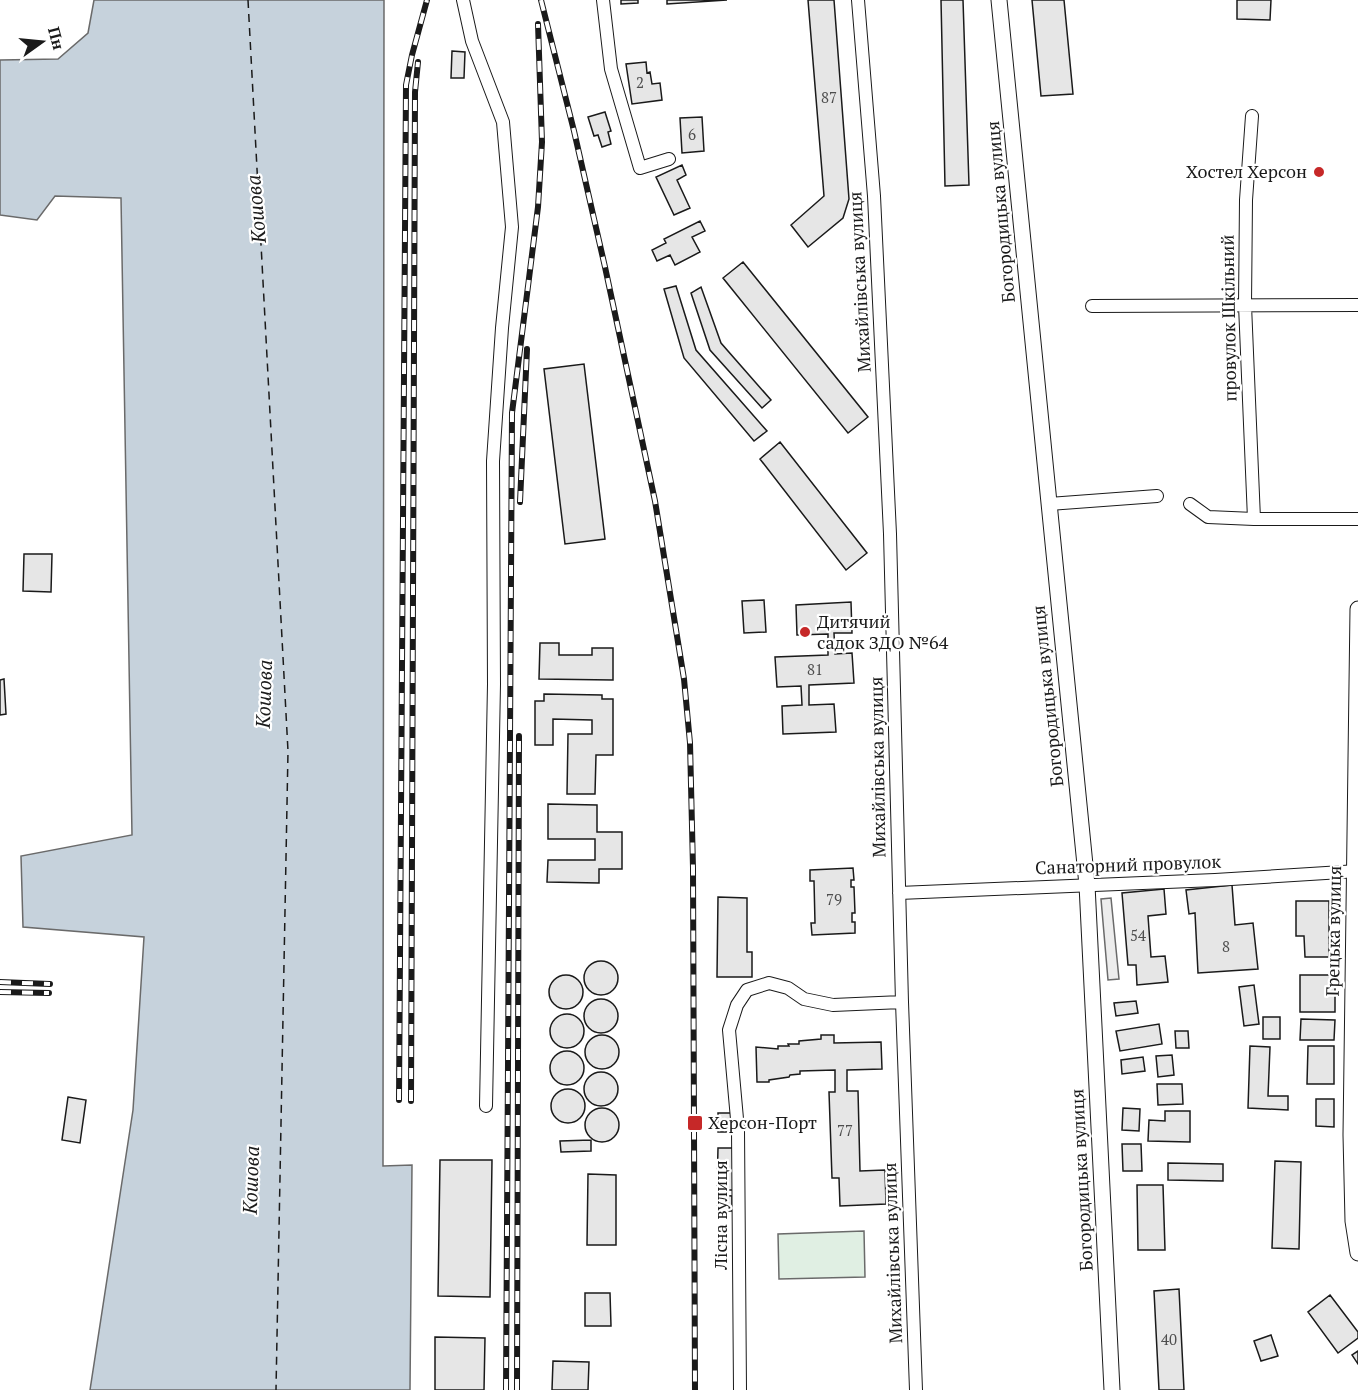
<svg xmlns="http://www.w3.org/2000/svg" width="1358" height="1390" font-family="'PT Serif',serif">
<rect width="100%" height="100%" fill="#fff"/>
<!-- green -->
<path fill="#e0efe3" stroke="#6a6a6a" stroke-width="1.5" d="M 864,1231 L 865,1277 L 779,1279 L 778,1234 Z"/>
<!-- parking -->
<path fill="#ededed" stroke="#6a6a6a" stroke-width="1.5" d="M 1111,898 L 1119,979 L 1108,980 L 1101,899 Z"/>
<!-- water -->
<path fill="#c6d2dc" stroke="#6a6a6a" stroke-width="1.5" d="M 94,0 L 384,0 L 383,1166 L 412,1165 L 410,1390 L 90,1390 L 133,1110 L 144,937 L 23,927 L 21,856 L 132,835 L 121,198 L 55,196 L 37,220 L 0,215 L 0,60 L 58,59 L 88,33 Z"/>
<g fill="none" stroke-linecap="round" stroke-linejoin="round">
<!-- ferry -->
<path stroke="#1a1a1a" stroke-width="1.5" stroke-dasharray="8 6" stroke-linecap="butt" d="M 248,0 L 288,751 L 276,1390"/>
</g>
<!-- building -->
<path fill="#e6e6e6" stroke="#1a1a1a" stroke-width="1.5" d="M 621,0 L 638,0 L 638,3 L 621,4 Z
M 667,0 L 727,0 L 667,4 Z
M 808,0 L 834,0 L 849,199 L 843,218 L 808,247 L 791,225 L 824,196 Z
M 941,0 L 963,0 L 969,185 L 945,186 Z
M 1032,0 L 1064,0 L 1073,94 L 1041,96 Z
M 1237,0 L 1271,0 L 1270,20 L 1237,19 Z
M 452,51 L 465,52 L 464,78 L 451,78 Z
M 646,62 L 647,73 L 650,72 L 652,84 L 660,83 L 662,100 L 632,104 L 626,64 Z
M 605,112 L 611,131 L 608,132 L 611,144 L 602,147 L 598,135 L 594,136 L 588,117 Z
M 702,117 L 704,151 L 682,153 L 680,118 Z
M 682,165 L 686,175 L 677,180 L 690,208 L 674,215 L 656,177 Z
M 700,221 L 705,231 L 692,237 L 700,252 L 675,265 L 670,255 L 657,261 L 652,250 L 666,243 L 664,239 Z
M 743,262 L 868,417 L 848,433 L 723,278 Z
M 676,286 L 696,350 L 767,431 L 754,441 L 684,358 L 664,289 Z
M 701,287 L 721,343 L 771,400 L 762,408 L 710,350 L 691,293 Z
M 584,364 L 605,539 L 565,544 L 544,369 Z
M 780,442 L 867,553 L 846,570 L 760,459 Z
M 24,554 L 52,554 L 51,592 L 23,591 Z
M 764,600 L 766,632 L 744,633 L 742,601 Z
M 851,602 L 852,633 L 834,633 L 835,654 L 852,653 L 854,683 L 809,685 L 809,705 L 834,704 L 836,732 L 783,734 L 782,706 L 802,705 L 801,686 L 777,687 L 775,657 L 828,655 L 828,634 L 797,635 L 796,605 Z
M 540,643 L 559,643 L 559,655 L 592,655 L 592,648 L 613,648 L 613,680 L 539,679 Z
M 4,679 L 6,714 L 0,715 L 0,680 Z
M 544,694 L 602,695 L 602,699 L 613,699 L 613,755 L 596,755 L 595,794 L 567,794 L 568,734 L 592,734 L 592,720 L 553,719 L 553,745 L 535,745 L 535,701 L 544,701 Z
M 548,804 L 597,805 L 597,832 L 622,832 L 622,869 L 599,869 L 599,883 L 547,882 L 548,860 L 595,860 L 595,839 L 548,839 Z
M 853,868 L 854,880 L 851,880 L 851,887 L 854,887 L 855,913 L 852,913 L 852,922 L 855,922 L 855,933 L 812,935 L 811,923 L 815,923 L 814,881 L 810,881 L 810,870 Z
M 1232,885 L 1235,925 L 1253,923 L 1258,969 L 1198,973 L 1195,913 L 1189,914 L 1186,890 Z
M 1164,889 L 1166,914 L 1148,916 L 1151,957 L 1165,956 L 1168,982 L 1137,985 L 1136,965 L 1128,965 L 1122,893 Z
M 718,897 L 747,898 L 747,952 L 752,952 L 752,977 L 717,977 Z
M 1296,901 L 1329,901 L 1329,957 L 1305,957 L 1304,936 L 1296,936 Z
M584 978a17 17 0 1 1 34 0a17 17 0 1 1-34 0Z
M 1300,975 L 1335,975 L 1335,1012 L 1300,1012 Z
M549 992a17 17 0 1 1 34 0a17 17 0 1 1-34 0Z
M 1254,985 L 1259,1024 L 1244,1026 L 1239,987 Z
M584 1016a17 17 0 1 1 34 0a17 17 0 1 1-34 0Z
M 1136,1001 L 1138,1013 L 1116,1016 L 1114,1003 Z
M550 1031a17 17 0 1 1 34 0a17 17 0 1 1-34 0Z
M 1263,1017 L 1280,1017 L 1280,1039 L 1263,1039 Z
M 1301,1019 L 1335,1020 L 1334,1040 L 1300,1040 Z
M 1159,1024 L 1162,1044 L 1120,1051 L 1116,1031 Z
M 1175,1031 L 1188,1031 L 1189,1048 L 1176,1048 Z
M 821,1035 L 834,1035 L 834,1043 L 881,1042 L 882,1069 L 847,1070 L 847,1091 L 858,1091 L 860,1171 L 885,1170 L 886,1204 L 840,1206 L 839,1178 L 832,1178 L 829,1092 L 835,1092 L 835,1070 L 800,1071 L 800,1074 L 790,1075 L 789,1077 L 769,1080 L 769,1082 L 757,1082 L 756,1047 L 778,1049 L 778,1046 L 789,1046 L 788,1044 L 799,1044 L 799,1041 L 821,1039 Z
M585 1052a17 17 0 1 1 34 0a17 17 0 1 1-34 0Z
M 1250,1046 L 1270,1047 L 1268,1096 L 1288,1096 L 1288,1110 L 1248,1108 Z
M 1308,1046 L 1334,1046 L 1334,1084 L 1307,1084 Z
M550 1068a17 17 0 1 1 34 0a17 17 0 1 1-34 0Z
M 1172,1055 L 1174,1075 L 1158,1077 L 1156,1056 Z
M 1143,1057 L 1145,1071 L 1122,1074 L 1121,1060 Z
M584 1089a17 17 0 1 1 34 0a17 17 0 1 1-34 0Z
M 1157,1084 L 1182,1084 L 1183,1104 L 1158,1105 Z
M551 1106a17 17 0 1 1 34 0a17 17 0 1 1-34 0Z
M 68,1097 L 86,1100 L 80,1143 L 62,1140 Z
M 1316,1099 L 1334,1099 L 1334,1127 L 1316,1126 Z
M 1123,1108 L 1140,1109 L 1139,1131 L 1122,1130 Z
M585 1125a17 17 0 1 1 34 0a17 17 0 1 1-34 0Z
M 1165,1111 L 1190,1111 L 1190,1142 L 1148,1141 L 1149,1120 L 1165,1121 Z
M 718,1113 L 731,1113 L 732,1132 L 718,1132 Z
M 591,1140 L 591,1151 L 561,1152 L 560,1141 Z
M 1122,1144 L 1141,1144 L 1142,1171 L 1123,1171 Z
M 718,1148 L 734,1148 L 733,1190 L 717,1190 Z
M 440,1160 L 492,1160 L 490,1297 L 438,1296 Z
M 1275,1161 L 1301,1162 L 1299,1249 L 1272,1248 Z
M 1168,1163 L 1223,1164 L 1223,1181 L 1168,1180 Z
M 588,1174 L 616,1175 L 616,1245 L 587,1245 Z
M 1137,1185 L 1163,1185 L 1165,1250 L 1138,1250 Z
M 717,1195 L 732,1196 L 732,1211 L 717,1211 Z
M 1179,1289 L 1184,1390 L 1159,1390 L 1154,1291 Z
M 585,1293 L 610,1293 L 611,1326 L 585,1326 Z
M 1330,1295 L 1358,1332 L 1358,1338 L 1338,1353 L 1308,1312 Z
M 1271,1335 L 1278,1356 L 1261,1361 L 1254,1341 Z
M 435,1337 L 485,1338 L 484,1390 L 435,1390 Z
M 1358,1351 L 1358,1364 L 1352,1355 Z
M 553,1361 L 589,1362 L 588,1390 L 552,1390 Z"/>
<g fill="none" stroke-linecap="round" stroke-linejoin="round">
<defs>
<path id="minor" d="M 463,0 L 472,41 L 503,122 L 512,227 L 502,328 L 493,461 L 494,684 L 486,1106
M 603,0 L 611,69 L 640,168 L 669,159
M 858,0 L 874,196 L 890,534 L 902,1002 L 916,1390
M 1252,116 L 1246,200 L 1245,305 L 1254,519
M 1092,306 L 1358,305
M 1049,504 L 1157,496
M 1190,504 L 1208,517 L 1254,519 L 1358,519
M 899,893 L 1215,880 L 1358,871
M 740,1390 L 738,1130 L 729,1030 L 737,1005 L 747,990 L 769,983 L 788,988 L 804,999 L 833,1005 L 902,1002"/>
<path id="tertiary" d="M 999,0 L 1087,885 L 1112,1390
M 1358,609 L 1351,1135 L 1353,1221 L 1358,1253"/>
</defs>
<!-- minor casing -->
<use href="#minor" stroke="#1a1a1a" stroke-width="14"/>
<!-- tertiary casing -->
<use href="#tertiary" stroke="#1a1a1a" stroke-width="17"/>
<!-- minor -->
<use href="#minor" stroke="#fff" stroke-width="12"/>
<!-- tertiary -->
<use href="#tertiary" stroke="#fff" stroke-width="15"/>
<defs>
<path id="rail" d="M 541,0 L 574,131 L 605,267 L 655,501 L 684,679 L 690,743 L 693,868 L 695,1390
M 520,502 L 527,349
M 0,982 L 50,984
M 0,992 L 49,993
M 399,1100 L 406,85 L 412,55 L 427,0
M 411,1101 L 415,92 L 418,62
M 506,1390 L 512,413 L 538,207 L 542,142 L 538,24
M 517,1390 L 519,736"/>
</defs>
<!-- rail casing -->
<use href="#rail" stroke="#1a1a1a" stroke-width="6"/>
<!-- rail -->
<use href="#rail" stroke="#fff" stroke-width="4" stroke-dasharray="11" stroke-linecap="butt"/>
</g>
<!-- markers -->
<g fill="#c62828" stroke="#fff" stroke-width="2">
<circle cx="1319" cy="172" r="6"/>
<circle cx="805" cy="632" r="6"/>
<rect x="687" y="1115" width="16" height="16" rx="3"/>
</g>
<g text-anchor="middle" stroke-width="4.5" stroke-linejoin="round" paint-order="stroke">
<!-- number labels -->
<g font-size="15" fill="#4d4d4d">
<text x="640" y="88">2</text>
<text x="829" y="103">87</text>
<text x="692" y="140">6</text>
<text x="815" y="675">81</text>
<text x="834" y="905">79</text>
<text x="1138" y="941">54</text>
<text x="1226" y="952">8</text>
<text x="845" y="1136">77</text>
<text x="1169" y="1345">40</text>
</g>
<!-- poi labels -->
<g font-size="18" fill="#1a1a1a" stroke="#fff" text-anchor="start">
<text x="1307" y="178" text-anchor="end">Хостел Херсон</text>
<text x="817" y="628">Дитячий<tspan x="817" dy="21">садок ЗДО №64</tspan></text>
<text x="708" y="1129">Херсон-Порт</text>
</g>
<!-- street labels -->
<g font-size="18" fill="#1a1a1a" stroke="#fff">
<text transform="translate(1001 212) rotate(-95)" y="6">Богородицька вулиця</text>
<text transform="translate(860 282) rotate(-93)" y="6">Михайлівська вулиця</text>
<text transform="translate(1229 318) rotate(-91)" y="6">провулок Шкільний</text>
<text transform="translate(1048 696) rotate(-96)" y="6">Богородицька вулиця</text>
<text transform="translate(878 767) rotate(-91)" y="6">Михайлівська вулиця</text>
<text transform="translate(1128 865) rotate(-2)" y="6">Санаторний провулок</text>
<text transform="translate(1334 931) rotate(-89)" y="6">Грецька вулиця</text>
<text transform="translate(1082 1180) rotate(-93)" y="6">Богородицька вулиця</text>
<text transform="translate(721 1215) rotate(-90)" y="6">Лісна вулиця</text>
<text transform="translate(893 1253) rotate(-92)" y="6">Михайлівська вулиця</text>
</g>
<!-- water labels -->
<g font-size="20" font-style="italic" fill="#1a1a1a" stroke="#fff">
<text transform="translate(256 209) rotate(-95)" y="7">Кошова</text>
<text transform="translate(264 694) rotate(-88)" y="7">Кошова</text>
<text transform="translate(251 1180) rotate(-88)" y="7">Кошова</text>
</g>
</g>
<!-- north arrow -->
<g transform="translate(42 42) rotate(75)" stroke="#ffffff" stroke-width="4.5" paint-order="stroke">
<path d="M0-4.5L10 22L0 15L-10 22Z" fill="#1a1a1a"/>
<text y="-9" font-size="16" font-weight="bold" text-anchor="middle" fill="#1a1a1a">Пн</text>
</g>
</svg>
